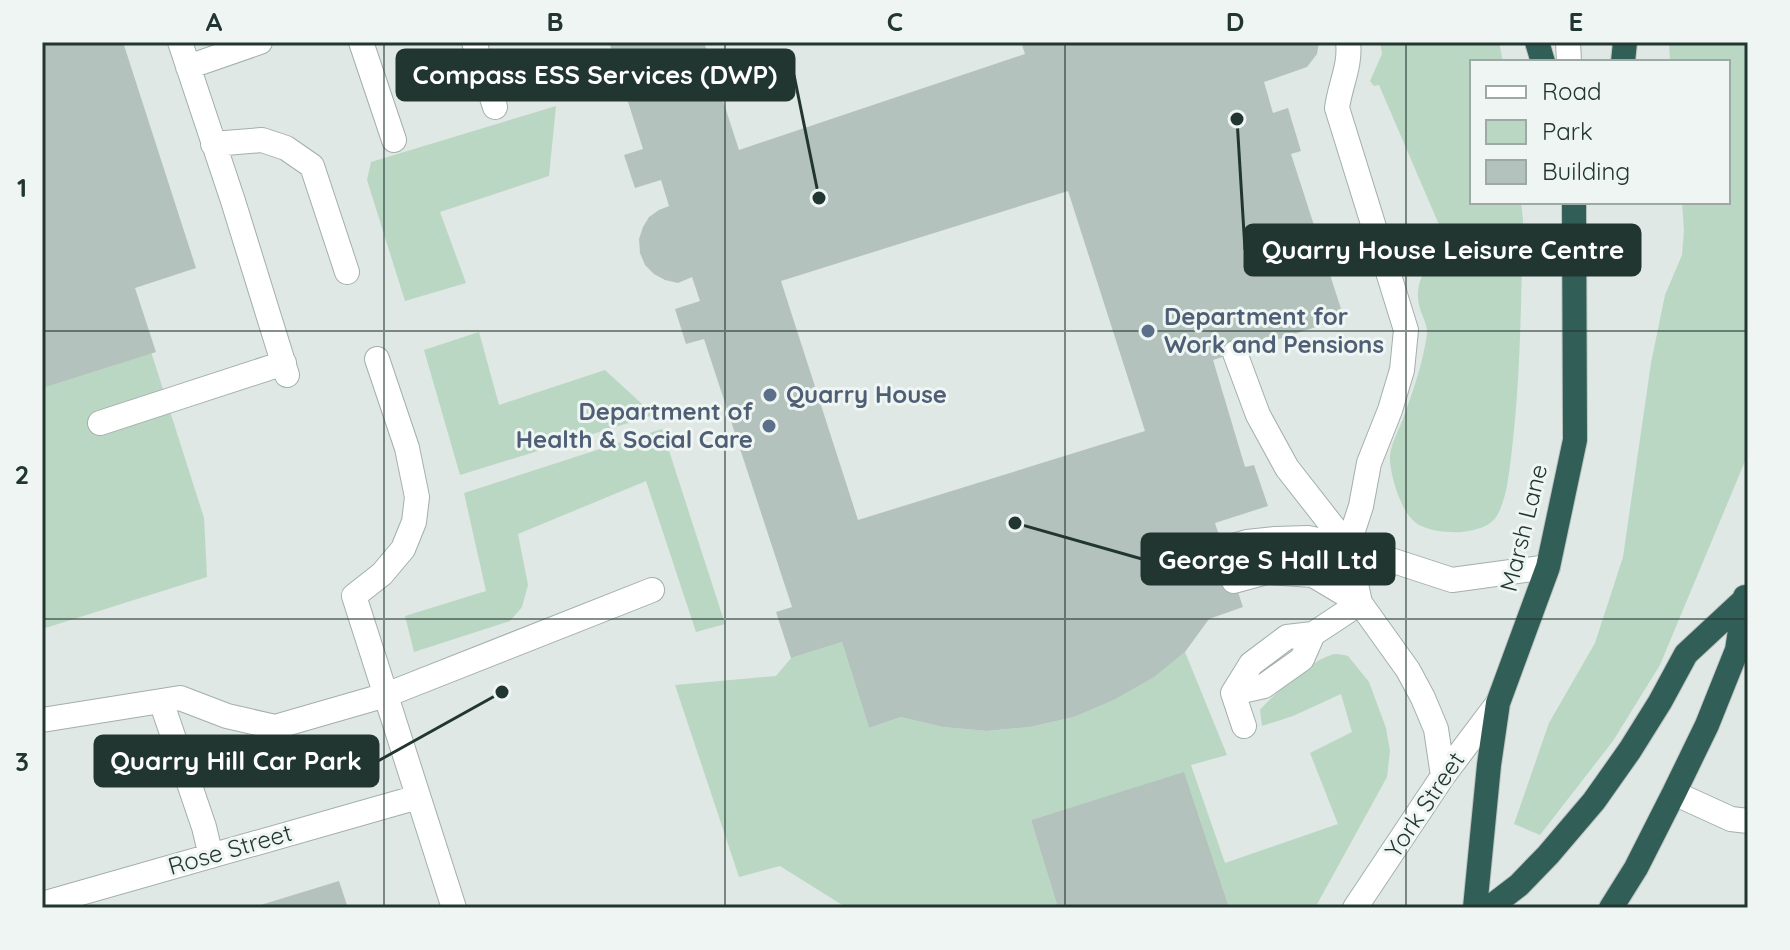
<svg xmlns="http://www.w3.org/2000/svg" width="1790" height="950" font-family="Quicksand,sans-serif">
<rect width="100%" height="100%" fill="#dfe8e4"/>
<!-- green -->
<path fill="#bad7c3" d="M 1380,42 L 1499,42 L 1503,62 L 1472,62 L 1472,202 L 1521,202 L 1523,219 C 1521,296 1521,373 1512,449 C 1509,471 1508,494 1498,514 C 1491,527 1476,530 1462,532 C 1449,533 1425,531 1415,522 C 1401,512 1389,472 1390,456 C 1391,443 1400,428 1404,416 C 1414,389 1423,362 1427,334 C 1428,324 1421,315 1419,305 C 1413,281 1431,258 1446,241 L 1379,85 L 1374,86 L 1370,81 L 1382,54 Z
M 1669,42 L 1748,42 L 1748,454 L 1660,665 L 1613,741 L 1540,835 L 1514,824 L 1549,723 L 1595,643 L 1623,557 L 1651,363 L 1665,295 L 1682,255 L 1684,230 L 1682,202 L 1728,202 L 1728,62 L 1670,62 Z
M 556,106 L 549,176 L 440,212 L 466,283 L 405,301 L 367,180 L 371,162 Z
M 42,269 L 133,295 L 204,518 L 207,577 L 42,629 Z
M 479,332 L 499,405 L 605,370 L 654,415 L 460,475 L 424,350 Z
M 662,429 L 725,624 L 696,632 L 646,481 L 518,534 L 528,585 L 522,607 L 510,621 L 414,652 L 405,616 L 486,591 L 464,493 Z
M 842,642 L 869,728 L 901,717 L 943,727 L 987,731 L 1030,727 L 1074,717 L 1114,700 L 1153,677 L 1185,652 L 1227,755 L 1191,765 L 1225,863 L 1338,824 L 1310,753 L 1352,732 L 1341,694 L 1293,716 L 1262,726 L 1260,710 C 1274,694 1315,656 1336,654 C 1340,654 1344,655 1348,656 L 1369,682 L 1386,728 L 1390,751 L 1387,777 L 1315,908 L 1229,908 L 1152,783 L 1031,820 L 1058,908 L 847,908 L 780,866 L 739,877 L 675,685 L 776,676 L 791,658 Z"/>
<!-- building -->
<path fill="#b4c2bd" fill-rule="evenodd" d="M 42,42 L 123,42 L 196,268 L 135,288 L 156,352 L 42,388 Z
M 609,42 L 704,42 L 739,150 L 1025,54 L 1021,42 L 1319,42 L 1317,54 L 1307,67 L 1264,82 L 1273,113 L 1288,108 L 1301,151 L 1291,154 L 1344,318 L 1213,360 L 1245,467 L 1254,465 L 1268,506 L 1215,523 L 1243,607 L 1209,619 L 1185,652 L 1154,677 L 1114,700 L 1074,717 L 1030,727 L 987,731 L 943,727 L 901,717 L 869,728 L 842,642 L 791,658 L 776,612 L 792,607 L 704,339 L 686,344 L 675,309 L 700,301 L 692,277 L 678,283 L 665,280 L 654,274 L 645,265 L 640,253 L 639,239 L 643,227 L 649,217 L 659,210 L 669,206 L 661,180 L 635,188 L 624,155 L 643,149 ZM 1068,191 L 1145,431 L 858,520 L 781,281 Z
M 1184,772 L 1229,908 L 1058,908 L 1031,820 Z
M 339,881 L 348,908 L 254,908 L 254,907 Z"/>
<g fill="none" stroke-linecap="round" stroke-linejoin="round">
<defs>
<path id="minor" d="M 180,42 L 233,201 L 287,375
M 361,42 L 394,140
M 474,42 L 495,107
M 1568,42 L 1569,62
M 188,67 L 260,42
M 213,144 L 262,140 L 286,148 L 312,166 L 347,272
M 1235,353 L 1258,415 L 1287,468 L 1348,546 L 1360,603 L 1408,670 L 1423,698 L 1436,729 L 1443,776
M 377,359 L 407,448 L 417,497 L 414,522 L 403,549 L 382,574 L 354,596 L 454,908
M 100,423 L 284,363
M 1348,546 L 1361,506 L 1369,463 L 1390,410 L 1402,370 L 1406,330 L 1337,108 C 1340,85 1351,65 1348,42
M 1223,549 L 1247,542 L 1275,539 L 1308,538 L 1348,546 L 1452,580 L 1548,567
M 1234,581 L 1267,572 L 1313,575 L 1360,603 L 1313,634 L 1287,637 L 1251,664 L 1233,693 L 1264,686 L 1302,659 L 1313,634
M 1233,693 L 1244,726
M 161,701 L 204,827 L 211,856
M 42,720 L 180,698 L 227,716 L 275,727 L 386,695 L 652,590
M 1674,793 L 1731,819 L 1748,821
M 42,904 L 418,797
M 1355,908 L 1443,776 L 1498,703"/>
<path id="highway" d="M 1537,42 L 1543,62
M 1623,62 L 1625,42
M 1475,908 L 1489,765 L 1498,703 L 1548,567 L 1575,440 L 1574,202
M 1489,908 L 1519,885 L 1548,855 L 1594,801 L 1630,750 L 1660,702 L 1686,654 L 1743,601
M 1611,908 L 1636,868 L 1674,793 L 1707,725 L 1737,650 L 1745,597"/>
</defs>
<!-- minor casing -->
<use href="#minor" stroke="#a3afab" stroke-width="26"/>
<!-- highway casing -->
<use href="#highway" stroke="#bdc3c1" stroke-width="26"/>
<!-- minor -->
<use href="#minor" stroke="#fff" stroke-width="24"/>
<!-- highway -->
<use href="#highway" stroke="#315e57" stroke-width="24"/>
</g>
<!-- grid -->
<path fill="none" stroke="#223631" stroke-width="2" stroke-opacity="0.55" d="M 384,42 L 384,908M 725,42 L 725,908M 1065,42 L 1065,908M 1406,42 L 1406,908M 42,331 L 1748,331M 42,619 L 1748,619"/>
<!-- markers -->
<g fill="#5c6f8a" stroke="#eef5f2" stroke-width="3">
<circle cx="1148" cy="331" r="8"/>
<circle cx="770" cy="395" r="8"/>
<circle cx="769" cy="426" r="8"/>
</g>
<g text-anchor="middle" stroke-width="6" stroke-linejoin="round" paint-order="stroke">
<!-- service labels -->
<g font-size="24" font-weight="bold" fill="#4e5e75" stroke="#eef5f2" text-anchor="start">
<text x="1164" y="325">Department for<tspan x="1164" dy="28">Work and Pensions</tspan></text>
<text x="786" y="403">Quarry House</text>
<text x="753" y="420" text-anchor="end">Department of<tspan x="753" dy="28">Health &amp; Social Care</tspan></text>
</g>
<!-- street labels -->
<g font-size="24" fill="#223631" stroke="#eef5f2">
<text transform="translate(1524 528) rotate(-76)" y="8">Marsh Lane</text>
<text transform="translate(1425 805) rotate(-56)" y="8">York Street</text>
<text transform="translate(230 850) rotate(-16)" y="8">Rose Street</text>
</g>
</g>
<!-- callouts -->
<path fill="none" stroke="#223631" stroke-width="3" d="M819 198L794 75M1237 119L1245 250M1015 523L1142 559M502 692L378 761"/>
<g fill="#223631" stroke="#eef5f2" stroke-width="3">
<circle cx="819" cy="198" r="8"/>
<circle cx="1237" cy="119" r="8"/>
<circle cx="1015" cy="523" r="8"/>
<circle cx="502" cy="692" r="8"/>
</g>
<g fill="#223631" stroke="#223631" stroke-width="3">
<rect x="397" y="50" width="397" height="50" rx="8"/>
<rect x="1245" y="225" width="395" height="50" rx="8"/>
<rect x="1142" y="534" width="252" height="50" rx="8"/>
<rect x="95" y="736" width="283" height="50" rx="8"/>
</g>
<g font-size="26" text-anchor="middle" font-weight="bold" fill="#fff">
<text x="595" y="84">Compass ESS Services (DWP)</text>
<text x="1443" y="259">Quarry House Leisure Centre</text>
<text x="1268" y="569">George S Hall Ltd</text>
<text x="236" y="770">Quarry Hill Car Park</text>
</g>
<!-- border -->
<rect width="1790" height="950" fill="none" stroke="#eef5f2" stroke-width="88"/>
<!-- legend -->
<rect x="1470" y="60" width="260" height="144" fill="#eef5f2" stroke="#9ca9a5" stroke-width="2"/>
<rect x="1486" y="86" width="40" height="12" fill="#ffffff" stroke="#9ca9a5" stroke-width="2"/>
<text x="1542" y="100" font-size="24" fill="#223631">Road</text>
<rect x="1486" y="120" width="40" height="24" fill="#bad7c3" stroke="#9ca9a5" stroke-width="2"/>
<text x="1542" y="140" font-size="24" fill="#223631">Park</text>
<rect x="1486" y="160" width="40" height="24" fill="#b4c2bd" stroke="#9ca9a5" stroke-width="2"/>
<text x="1542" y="180" font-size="24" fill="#223631">Building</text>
<rect x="44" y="44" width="1702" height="862" fill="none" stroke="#223631" stroke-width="3"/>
<g font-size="26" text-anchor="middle" font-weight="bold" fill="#223631">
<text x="214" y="31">A</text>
<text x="555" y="31">B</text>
<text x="895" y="31">C</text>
<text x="1235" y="31">D</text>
<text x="1576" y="31">E</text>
<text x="22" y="197">1</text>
<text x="22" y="484">2</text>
<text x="22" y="771">3</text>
</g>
</svg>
